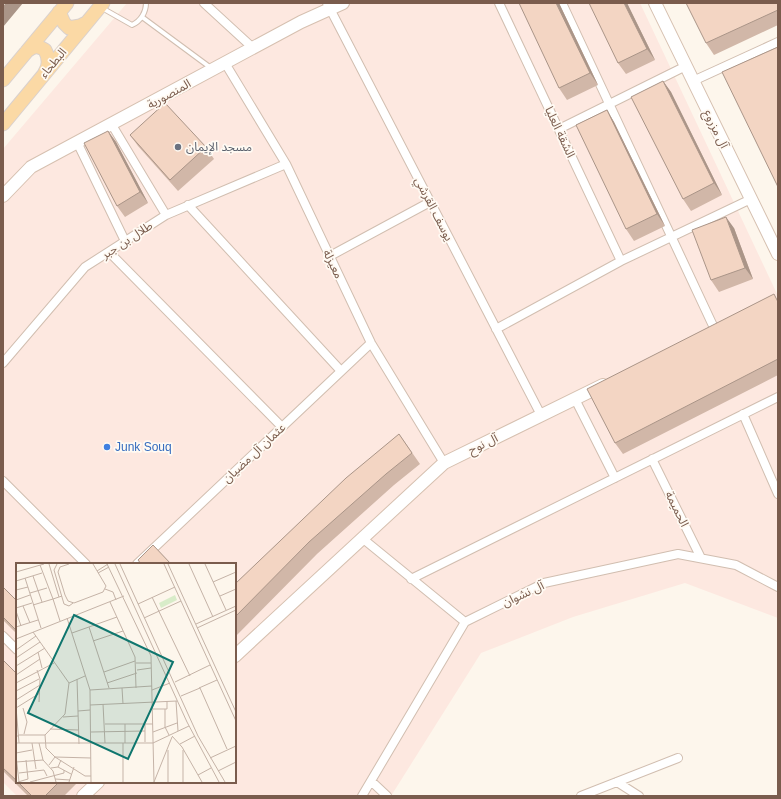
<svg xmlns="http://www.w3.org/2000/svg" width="781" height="799" font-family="Arial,'Noto Sans Arabic',sans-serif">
<rect width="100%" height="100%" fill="#fdf6ec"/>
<!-- commercial -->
<path fill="#fde8e0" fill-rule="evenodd" d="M 127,3 L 640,3 L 778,296 L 778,618 L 685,583 L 573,617 L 481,653 L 391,796 L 17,796 L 3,782 L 3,149 ZM 17,564 L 235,564 L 235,782 L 17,782 Z"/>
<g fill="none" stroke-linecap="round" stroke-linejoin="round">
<defs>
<path id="lane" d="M 102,8 L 132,25 C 141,21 146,12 146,3
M 142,17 L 211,68"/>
<path id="street" d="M 204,3 L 253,48
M 327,3 L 541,415
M 499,3 L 621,261
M 562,3 L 715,330
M 225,63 L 286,164 L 371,343 L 444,463
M 693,81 L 778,42
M 112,125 L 166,215
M 559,129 L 686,66
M 77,142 L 125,241
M 188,205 L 341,371
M 109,252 L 282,427
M 330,256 L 430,202
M 496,329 L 621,261 L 751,199
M 3,363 L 85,267 L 166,215 L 286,164
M 575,399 L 615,478
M 743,414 L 778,494
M 652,459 L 701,558
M 3,481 L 86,564
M 362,538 L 465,622
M 137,564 L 371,343
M 411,579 L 778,397
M 3,636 L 17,650
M 371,781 L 387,796
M 617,782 L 639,796
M 362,796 L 465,622 L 544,583 L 678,554 L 736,565 L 778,587
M 581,796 L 678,758"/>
<path id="secondary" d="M 655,3 L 778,254
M 3,196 L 31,167 L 301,22 L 343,3
M 235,656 L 444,463 L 603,385
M 83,796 L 98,782"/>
<path id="primary" d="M 59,12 L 64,23 L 69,28 L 80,26 L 86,23
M 27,51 C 34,46 37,45 45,50 C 49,58 50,65 45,72
M 3,80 L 67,3
M 3,124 L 103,3"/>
</defs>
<!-- lane casing -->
<use href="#lane" stroke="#d1beb0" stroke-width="6"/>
<!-- street casing -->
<use href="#street" stroke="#d1beb0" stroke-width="10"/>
<!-- secondary casing -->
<use href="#secondary" stroke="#d6c0b0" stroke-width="14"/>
<!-- primary casing -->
<use href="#primary" stroke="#dad1cd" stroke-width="15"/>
<!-- lane -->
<use href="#lane" stroke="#fff" stroke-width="4"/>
<!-- street -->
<use href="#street" stroke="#fff" stroke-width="8"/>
<!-- secondary -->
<use href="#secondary" stroke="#fff" stroke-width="12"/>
<!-- primary -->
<use href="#primary" stroke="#fbd9a5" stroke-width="13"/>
</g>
<!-- wall -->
<path fill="#d1b7a8" d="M 559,3 L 598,85 L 567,100 L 559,88 Z
M 627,3 L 655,60 L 626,74 L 618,63 Z
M 778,3 L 778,25 L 714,55 L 706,43 Z
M 663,81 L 671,92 L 722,195 L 691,211 L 683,199 Z
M 607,110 L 614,122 L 665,226 L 634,241 L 626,229 Z
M 108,131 L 116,142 L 148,203 L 125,217 L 117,206 Z
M 130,135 L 206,147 L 214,159 L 178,191 L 138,146 Z
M 734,228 L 753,279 L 719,292 L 711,280 Z
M 778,299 L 778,375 L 623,454 L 615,443 Z
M 399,434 L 420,464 L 394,485 L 317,554 L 235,637 L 235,584 Z
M 3,587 L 17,601 L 17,634 L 3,620 Z
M 3,660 L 17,674 L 17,782 L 78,782 L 64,796 L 28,796 L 3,771 Z"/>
<!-- shaded-wall -->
<path fill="#aa9588" d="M 6,3 L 23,3 L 3,27 L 3,6 Z
M 556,3 L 559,3 L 598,85 L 590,73 Z
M 624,3 L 627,3 L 655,60 L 647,49 Z
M 663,81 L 671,92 L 722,195 L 714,183 Z
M 607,110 L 614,122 L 665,226 L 657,214 Z
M 108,131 L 116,142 L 148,203 L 140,192 Z
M 726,217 L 734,228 L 753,279 L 745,268 Z"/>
<!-- building -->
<path fill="#f3d5c3" stroke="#aa9588" d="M 519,3 L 556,3 L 590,73 L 559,88 Z
M 589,3 L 624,3 L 647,49 L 618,63 Z
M 686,3 L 778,3 L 778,10 L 706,43 Z
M 778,47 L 778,187 L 722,72 Z
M 663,81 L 714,183 L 683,199 L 631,97 Z
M 165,103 L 206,147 L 170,180 L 130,135 Z
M 607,110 L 657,214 L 626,229 L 576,125 Z
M 108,131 L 140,192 L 117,206 L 84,143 Z
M 726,217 L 745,268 L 711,280 L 692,230 Z
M 774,294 L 778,302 L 778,359 L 615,443 L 587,389 Z
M 399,434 L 412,453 L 386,474 L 309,542 L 235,617 L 235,584 L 346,478 Z
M 153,545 L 171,564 L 141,564 L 138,560 Z
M 3,587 L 17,601 L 17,631 L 3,617 Z
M 3,660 L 17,674 L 17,781 L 3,768 Z
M 18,782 L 59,782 L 45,796 L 32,796 Z"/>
<!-- markers -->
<circle fill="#6b7280" stroke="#fffaf3" stroke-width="1.5" cx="178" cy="147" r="4"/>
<circle fill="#3f7fe0" stroke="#fffaf3" stroke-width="1.5" cx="107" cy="447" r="4"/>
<g text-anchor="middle" stroke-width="3.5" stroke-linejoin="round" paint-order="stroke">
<!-- street labels -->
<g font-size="12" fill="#7a5c4d" stroke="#fffaf3">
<text transform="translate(53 63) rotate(-50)" y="4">البطحاء</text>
<text transform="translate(169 94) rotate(-29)" y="4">المنصورية</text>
<text transform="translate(716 129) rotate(64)" y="4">آل مزروع</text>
<text transform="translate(560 132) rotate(65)" y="4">الشقة العليا</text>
<text transform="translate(434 209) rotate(63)" y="4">يوسف القرشي</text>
<text transform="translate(127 240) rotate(-33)" y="4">طلال بن جبر</text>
<text transform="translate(333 264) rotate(64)" y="4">معيزلة</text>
<text transform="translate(483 444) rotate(-26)" y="4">آل نوح</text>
<text transform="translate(254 453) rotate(-43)" y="4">عثمان آل مضيان</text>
<text transform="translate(677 509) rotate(64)" y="4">الحميمة</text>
<text transform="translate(523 594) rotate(-25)" y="4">آل نشوان</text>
</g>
<!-- worship labels -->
<g font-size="12" fill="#5b616d" stroke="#fffaf3" text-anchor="start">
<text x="186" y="151">مسجد الإيمان</text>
</g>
<!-- shop labels -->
<g font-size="12" fill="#366cbe" stroke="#fffaf3" text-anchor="start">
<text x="115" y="451">Junk Souq</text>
</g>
</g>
<!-- overview -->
<g transform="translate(16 563)">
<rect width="220" height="220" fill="#fdf6ec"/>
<path d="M 159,32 L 161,37 L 145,45 L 143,40 Z" fill="#d8ecc9"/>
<path fill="none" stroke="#c5b3a7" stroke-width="1" d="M 33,1 L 43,34M 41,1 L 38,7 L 48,41 L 53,43 L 57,40M 53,1 L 44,4 L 42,9 L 49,32 L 52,38 L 58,40 L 87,29 L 90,23 L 77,1M 91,1 L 135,93 L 138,219M 99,1 L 171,159 L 203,219M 104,1 L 182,173 L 209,219M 148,1 L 220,158M 152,1 L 220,149M 173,1 L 197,54M 189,1 L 210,47M 81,8 L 92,1M 0,9 L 28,1M 82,10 L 93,4M 17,13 L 26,39M 9,15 L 25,65M 0,18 L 26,10M 197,19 L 220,9M 89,26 L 97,29 L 100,37M 0,27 L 12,24M 14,30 L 31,25M 204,33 L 220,26M 136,34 L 174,113M 0,37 L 14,32M 94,39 L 119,94 L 120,125M 122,41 L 159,24M 17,42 L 37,36 L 24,2M 7,43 L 14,60M 0,45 L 16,40M 0,48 L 5,63M 51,55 L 74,127 L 75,219M 128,55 L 165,38M 44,58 L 37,36 L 46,33M 180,61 L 220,43M 0,64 L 22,57M 73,64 L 93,125M 181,65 L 220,47M 17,69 L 53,120 L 49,151 L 29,172 L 30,185 L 39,194 L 69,213 L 75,213M 56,70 L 101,54M 0,76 L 108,33M 77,78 L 107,68M 0,87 L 20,73M 22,89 L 26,105M 0,95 L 24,79M 120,100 L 135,100M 0,103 L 29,85M 21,107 L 24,116 L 23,139M 121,107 L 135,105M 88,109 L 119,98M 0,112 L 24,96M 61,116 L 63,181M 159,119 L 194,102M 0,120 L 38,100M 53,120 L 69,113M 91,120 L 121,110M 106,125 L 107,141M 183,125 L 201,117M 74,127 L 136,123M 136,127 L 154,120M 0,128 L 23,116M 165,133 L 184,125 L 211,186M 0,137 L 24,122M 160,138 L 162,168M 87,141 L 89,180M 74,142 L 161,138M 0,144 L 3,180M 0,145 L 24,130M 7,145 L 11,159 L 8,171M 137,146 L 151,146 L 151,138M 149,146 L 149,164 L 153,172M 62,148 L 74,147M 47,154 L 62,153M 89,161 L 137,161M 109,161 L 109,180M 129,161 L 129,179M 34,166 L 62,167M 75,169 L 129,168M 137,169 L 161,160M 156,173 L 166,184 L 186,219M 0,174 L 3,172 L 29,172M 0,180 L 137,180 L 173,163M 16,180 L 20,206M 23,180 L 27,197 L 37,208 L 40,219M 164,181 L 179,173M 152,187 L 152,219M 0,190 L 16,187M 0,192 L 3,219M 194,195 L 220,183M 0,199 L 27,197M 33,202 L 39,194 L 75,195M 42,204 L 55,211M 35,205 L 42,204 L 45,197M 202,208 L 220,199M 3,210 L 28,207 L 31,213M 182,212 L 195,205M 39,216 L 54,217M 2,219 L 12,216 L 10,197M 14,219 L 48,210 L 48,207M 53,219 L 58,204M 107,219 L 107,180M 138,219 L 156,174M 167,219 L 167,187"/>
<path fill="#0f766e" fill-opacity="0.15" stroke="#0f766e" stroke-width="2" d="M 58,52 L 157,99 L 112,196 L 12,150 Z"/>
<rect width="220" height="220" fill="none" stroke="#7a5c4d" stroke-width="2"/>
</g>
<!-- border -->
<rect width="781" height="799" fill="none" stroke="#7a5c4d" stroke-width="8"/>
</svg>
